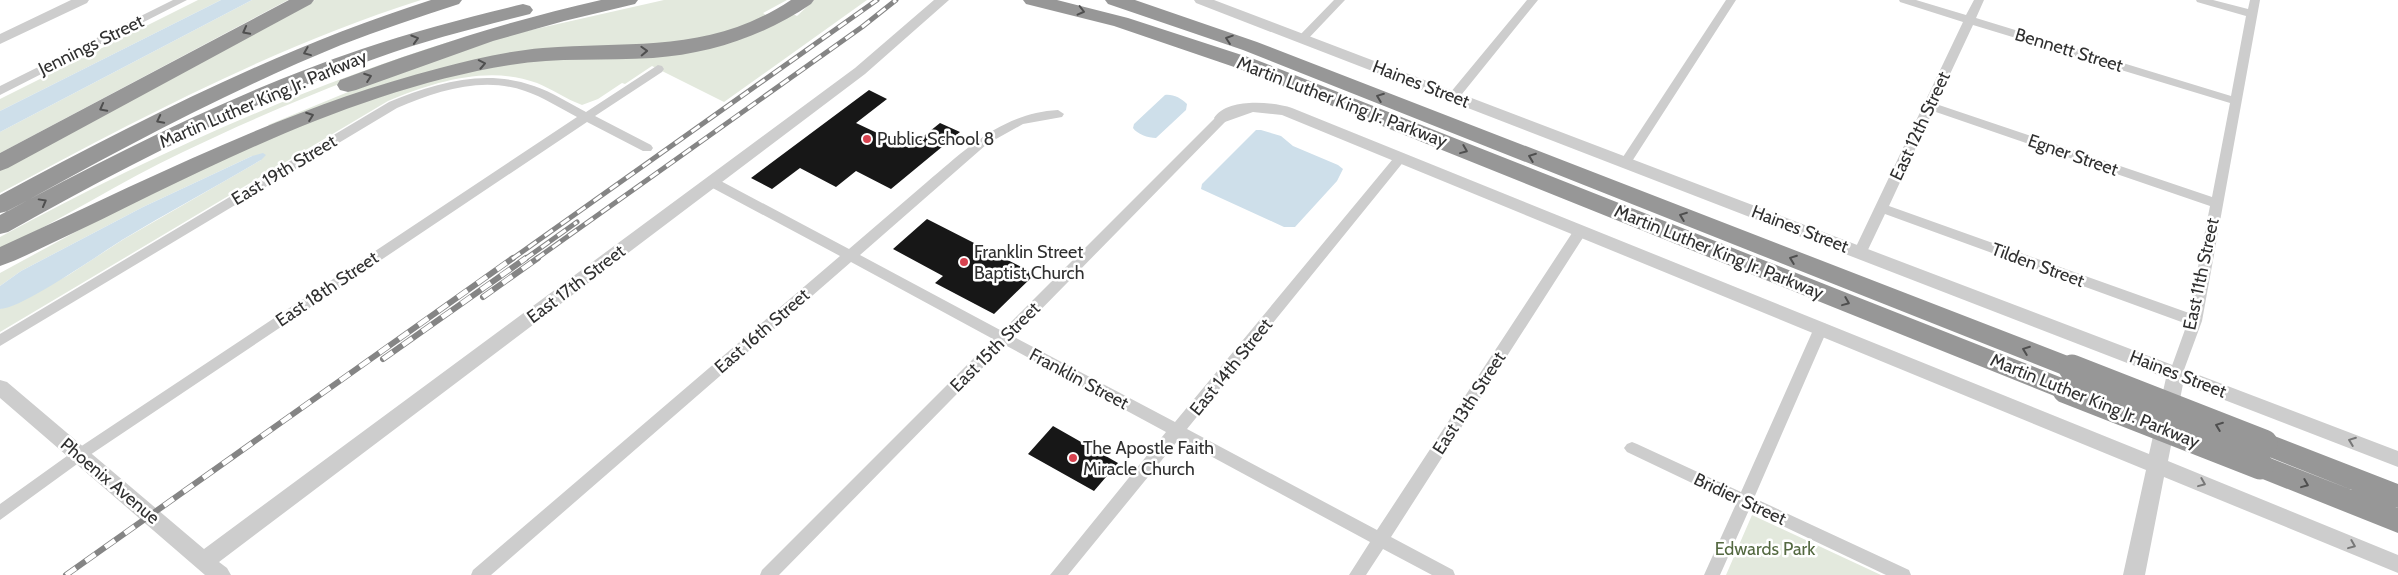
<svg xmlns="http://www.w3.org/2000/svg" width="2398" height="575" font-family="Cabin,sans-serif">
<rect width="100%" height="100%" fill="#fff"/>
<!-- green -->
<path fill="#e3e9dd" d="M 198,0 L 221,0 L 0,111 L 0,99 Z
M 252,0 L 288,0 L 0,153 L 0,132 Z
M 315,0 L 421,0 C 273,47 136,120 0,193 L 0,170 Z
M 664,0 L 787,0 L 763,13 L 767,16 L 729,32 L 673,45 L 538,51 L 270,128 L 268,125 L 382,78 L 509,35 Z
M 814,0 L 867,0 L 724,102 L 652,66 L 625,84 L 622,83 L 598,99 L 582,105 C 566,99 552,89 537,83 C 488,65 434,82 388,101 L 0,332 L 0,309 L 67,276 L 124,239 L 261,160 L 252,156 L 143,207 L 21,271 L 0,286 L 0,273 L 114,211 L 279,133 L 350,106 L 434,80 L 518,61 L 638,57 L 791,13 L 797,16 Z
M 455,40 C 363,74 271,109 183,152 C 120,182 62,219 0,250 L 0,237 C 146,158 297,89 455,40 Z
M 1752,515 L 1881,575 L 1726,575 Z"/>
<!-- water -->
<path fill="#cedfea" d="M 221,0 L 252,0 L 0,132 L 0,111 Z
M 1165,95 C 1173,94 1181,98 1187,104 L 1186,110 L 1156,138 C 1148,138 1137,134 1133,128 L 1134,124 Z
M 1256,130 L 1261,130 L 1281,136 L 1293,146 L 1338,165 L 1343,169 L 1337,181 L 1295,227 L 1284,227 L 1201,189 L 1202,184 Z
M 263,153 L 266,155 L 261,160 C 215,187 168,212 122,240 C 100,254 21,309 0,309 L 0,286 L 21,271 L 143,207 L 252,156 Z"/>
<!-- building -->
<path fill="#171717" d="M 869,90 L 887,99 L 856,123 L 909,148 L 940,123 L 960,132 L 891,189 L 856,171 L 836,187 L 800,168 L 772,189 L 751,178 Z
M 927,219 L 1035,274 L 994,314 L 935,283 L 943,276 L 893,249 Z
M 1053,426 L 1118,463 L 1094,491 L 1028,454 Z"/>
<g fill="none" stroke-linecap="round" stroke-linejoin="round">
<!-- minor -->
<path fill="#cdcdcd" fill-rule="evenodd" d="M 173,0 L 187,0 L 0,95 L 0,86 Z
M 1334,0 L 1345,0 L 1306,41 L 1298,41 L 1298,37 Z
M 1527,0 L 1538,0 L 1458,99 L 1450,99 L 1448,96 L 1450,93 Z
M 1726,0 L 1736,0 L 1629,166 L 1621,166 L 1619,163 L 1621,160 Z
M 1899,0 L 1916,0 L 1966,15 L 1974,0 L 1984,0 L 1976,18 L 2231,96 L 2246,16 L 2197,2 L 2196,0 L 2213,0 L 2248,9 L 2250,0 L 2260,0 L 2202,321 L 2181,378 L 2171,378 L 2169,374 L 2187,324 L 1885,214 L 1865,256 L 1855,256 L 1853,253 L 1963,22 L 1900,2 ZM 1973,25 L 2230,103 L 2212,197 L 1936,104 ZM 1933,111 L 2210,206 L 2189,313 L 1889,206 Z
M 658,65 L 662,66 L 664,69 L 662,72 L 595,116 L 651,145 L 653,148 L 651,151 L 643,151 L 587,122 L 84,459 L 0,520 L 0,504 L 74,451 L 577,117 C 560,108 543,97 525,91 C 482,76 437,91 397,108 L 0,346 L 0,334 L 389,102 C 435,83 485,68 534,86 C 552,92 569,103 586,112 Z
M 1058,110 L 1064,114 L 1062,117 L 1023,124 L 987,144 L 860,255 L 1002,331 L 1218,115 L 1226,115 L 1228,118 L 1226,121 L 1014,337 L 1175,422 L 1397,154 L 1405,154 L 1407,157 L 1405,160 L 1187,429 L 1377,530 L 1576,227 L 1586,227 L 1588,230 L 1586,233 L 1391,537 L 1453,570 L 1455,575 L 1432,575 L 1383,549 L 1366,575 L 1349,575 L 1370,542 L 1179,439 L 1068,575 L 1050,575 L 1166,432 L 1005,345 L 779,575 L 760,575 L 762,570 L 993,339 L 851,262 L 491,575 L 471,575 L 473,570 L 840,256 L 707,185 L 706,182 L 707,179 L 717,179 L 849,249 C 875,227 901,204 927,182 C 967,148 1003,113 1058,110 Z
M 1821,323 L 1826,324 L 1828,328 L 1754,498 L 1909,570 L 1911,575 L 1886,575 L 1749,510 L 1720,575 L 1704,575 L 1736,504 L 1627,452 L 1624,448 L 1627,444 L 1632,442 L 1637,444 L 1741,492 L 1814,328 L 1816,324 Z"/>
<!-- tertiary -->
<path fill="#cdcdcd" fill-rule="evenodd" d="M 71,0 L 89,0 L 87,3 L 0,44 L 0,34 Z
M 934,0 L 949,0 L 865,74 L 219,562 L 227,568 L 231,575 L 205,575 L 0,398 L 0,380 L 7,382 L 204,549 L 855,68 Z
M 1194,0 L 1214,0 L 2398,451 L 2398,467 L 2183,384 L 2168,461 L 2398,555 L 2398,573 L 2164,477 L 2145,575 L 2123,575 L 2146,470 L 1282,115 L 1253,112 L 1222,123 L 1217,122 L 1214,118 C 1228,97 1273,102 1292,108 L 2149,454 L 2166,378 L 1196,3 Z"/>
<!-- motorway -->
<path fill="#979797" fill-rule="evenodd" d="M 289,0 L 314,0 L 311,4 L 8,168 L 0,171 L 0,153 Z
M 431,0 L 462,0 L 459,4 C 419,17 380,30 341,45 C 226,92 117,151 8,211 L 0,213 L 0,195 C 140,120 280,48 431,0 Z
M 601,0 L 638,0 L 635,4 L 564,21 L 493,41 L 356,90 L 348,92 L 340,90 L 337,85 L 340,80 C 425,48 512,20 601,0 Z
M 791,0 L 814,0 L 811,4 C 764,36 710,54 653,58 C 605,61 558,57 510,65 C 385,85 266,139 153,194 C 119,211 86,227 52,243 C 35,251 18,260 0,266 L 0,247 C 145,181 284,108 440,68 C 474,59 508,51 543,48 C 634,41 709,54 791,0 Z
M 1023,0 L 1057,0 L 1128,18 L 1254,59 L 2075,383 L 2079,390 L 2075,397 L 2066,400 L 2057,397 L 1240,69 L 1114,26 L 1026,4 Z
M 1105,0 L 1135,0 L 1257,42 L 2081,361 L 2085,368 L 2081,375 L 2072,378 L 2063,375 L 1243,50 L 1108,4 Z
M 523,4 L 530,6 L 533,10 L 530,14 C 479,27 427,40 377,58 C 248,103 127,165 8,232 L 0,234 L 0,215 C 117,152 236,92 362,49 C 415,31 469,17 523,4 Z
M 2264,432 L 2398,484 L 2398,508 L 2393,506 L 2398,508 L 2398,533 L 2250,474 L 2246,466 L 2250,458 L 2260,454 L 2352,490 L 2254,451 L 2250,443 L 2254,435 Z"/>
<defs>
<path id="rail-far1" d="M 512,259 L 877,0
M 525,259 L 577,222
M 536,259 L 862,27 L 896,0"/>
<path id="rail" d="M 483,297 L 538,258
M 383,359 L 526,258
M 66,575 L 513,258"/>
</defs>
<!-- rail-far1 casing -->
<use href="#rail-far1" stroke="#858585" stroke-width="5"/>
<!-- rail casing -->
<use href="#rail" stroke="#858585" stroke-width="6"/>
<!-- rail-far1 -->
<use href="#rail-far1" stroke="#fff" stroke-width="3" stroke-dasharray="10" stroke-linecap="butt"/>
<!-- rail -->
<use href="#rail" stroke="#fff" stroke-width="4.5" stroke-dasharray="12" stroke-linecap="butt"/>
<!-- motorway-bridge -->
<path stroke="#979797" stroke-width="27" d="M 2072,368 L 2264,443
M 2066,390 L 2260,466"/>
</g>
<!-- one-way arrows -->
<defs><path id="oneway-chevron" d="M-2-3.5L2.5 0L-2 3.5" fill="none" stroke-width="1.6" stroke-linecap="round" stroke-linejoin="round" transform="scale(1.25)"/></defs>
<g stroke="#4f4f4f">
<use href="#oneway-chevron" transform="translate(1081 11) rotate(14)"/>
<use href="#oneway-chevron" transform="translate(246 31) rotate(152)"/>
<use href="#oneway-chevron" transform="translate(415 39) rotate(-17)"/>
<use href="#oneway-chevron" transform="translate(1229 39) rotate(-161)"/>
<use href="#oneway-chevron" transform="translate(644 51) rotate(-2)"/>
<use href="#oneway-chevron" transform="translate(307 52) rotate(158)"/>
<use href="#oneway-chevron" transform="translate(482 64) rotate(-11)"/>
<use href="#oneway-chevron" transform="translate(368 77) rotate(-20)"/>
<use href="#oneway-chevron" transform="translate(1380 97) rotate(-159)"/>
<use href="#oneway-chevron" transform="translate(103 108) rotate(152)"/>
<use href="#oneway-chevron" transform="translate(310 116) rotate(-20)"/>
<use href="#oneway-chevron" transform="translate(160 120) rotate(153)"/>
<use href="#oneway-chevron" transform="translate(1464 150) rotate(22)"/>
<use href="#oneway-chevron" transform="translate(1532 157) rotate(-159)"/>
<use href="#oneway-chevron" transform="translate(43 202) rotate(-29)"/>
<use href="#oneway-chevron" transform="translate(1683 216) rotate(-159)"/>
<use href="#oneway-chevron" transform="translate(1793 259) rotate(-159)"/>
<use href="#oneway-chevron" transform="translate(1846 302) rotate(22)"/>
<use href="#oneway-chevron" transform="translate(2026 350) rotate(-159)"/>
<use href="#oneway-chevron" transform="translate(2219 426) rotate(-159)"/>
<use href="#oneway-chevron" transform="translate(2305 484) rotate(22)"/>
</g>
<g stroke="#777">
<use href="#oneway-chevron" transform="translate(2352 441) rotate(-159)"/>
<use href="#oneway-chevron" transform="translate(2202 483) rotate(22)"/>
<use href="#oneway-chevron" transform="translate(2352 545) rotate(22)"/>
</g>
<!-- markers -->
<g fill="#d7424f" stroke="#fff" stroke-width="2">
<circle cx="867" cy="139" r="5"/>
<circle cx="964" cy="262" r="5"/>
<circle cx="1073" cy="458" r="5"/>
</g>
<g text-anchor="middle" stroke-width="5" stroke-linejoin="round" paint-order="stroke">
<!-- street labels -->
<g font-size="18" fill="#303030" stroke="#fff">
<text transform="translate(91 45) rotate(-26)" y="6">Jennings Street</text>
<text transform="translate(2069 50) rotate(17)" y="6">Bennett Street</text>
<text transform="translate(1421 84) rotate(21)" y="6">Haines Street</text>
<text transform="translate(263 99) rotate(-23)" y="6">Martin Luther King Jr. Parkway</text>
<text transform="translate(1342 102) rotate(21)" y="6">Martin Luther King Jr. Parkway</text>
<text transform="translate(1920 126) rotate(-65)" y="6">East 12th Street</text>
<text transform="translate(2073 155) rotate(19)" y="6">Egner Street</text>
<text transform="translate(284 170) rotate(-31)" y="6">East 19th Street</text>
<text transform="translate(1800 229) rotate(21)" y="6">Haines Street</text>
<text transform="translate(1719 252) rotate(22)" y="6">Martin Luther King Jr. Parkway</text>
<text transform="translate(2038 265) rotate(20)" y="6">Tilden Street</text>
<text transform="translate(2201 274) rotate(-78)" y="6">East 11th Street</text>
<text transform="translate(576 284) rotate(-37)" y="6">East 17th Street</text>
<text transform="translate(327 289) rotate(-34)" y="6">East 18th Street</text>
<text transform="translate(762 331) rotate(-41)" y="6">East 16th Street</text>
<text transform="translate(995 347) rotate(-45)" y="6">East 15th Street</text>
<text transform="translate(1231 367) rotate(-51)" y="6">East 14th Street</text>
<text transform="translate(2178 374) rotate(21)" y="6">Haines Street</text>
<text transform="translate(1079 379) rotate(28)" y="6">Franklin Street</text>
<text transform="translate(2095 401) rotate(22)" y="6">Martin Luther King Jr. Parkway</text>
<text transform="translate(1469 403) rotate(-57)" y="6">East 13th Street</text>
<text transform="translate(110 481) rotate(40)" y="6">Phoenix Avenue</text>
<text transform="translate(1740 499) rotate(25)" y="6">Bridier Street</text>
</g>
<!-- poi labels -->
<g font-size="18" fill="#303030" stroke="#fff" text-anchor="start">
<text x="877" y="145">Public School 8</text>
<text x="974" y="258">Franklin Street<tspan x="974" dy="21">Baptist Church</tspan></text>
<text x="1083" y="454">The Apostle Faith<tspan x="1083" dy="21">Miracle Church</tspan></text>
</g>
<!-- park labels -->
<g font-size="18" fill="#546941" stroke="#fff">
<text x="1765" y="555">Edwards Park</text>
</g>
</g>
</svg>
